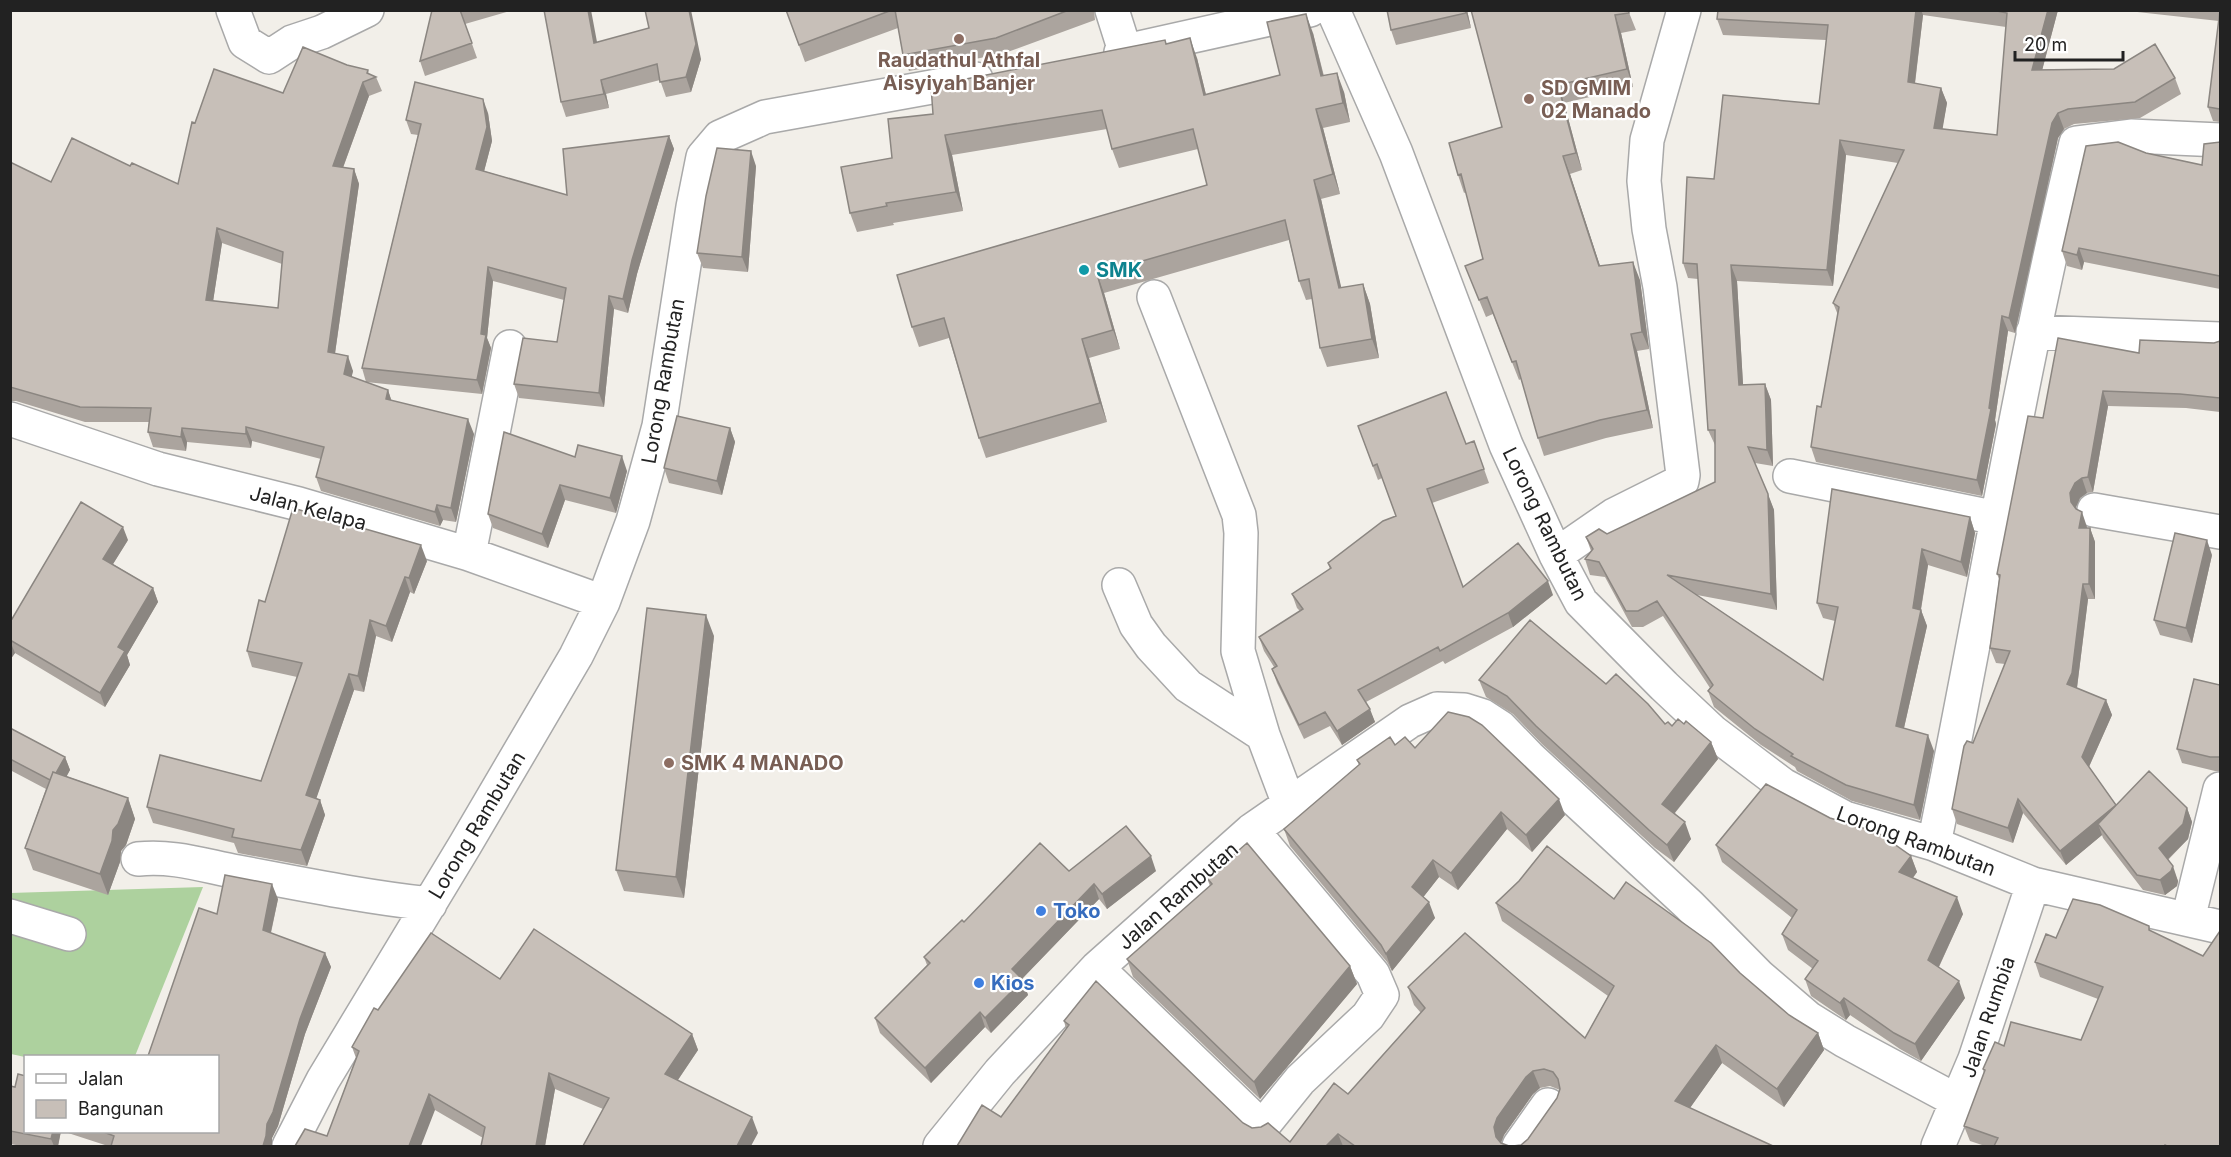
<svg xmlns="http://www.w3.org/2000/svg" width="2231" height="1157" font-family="Inter,sans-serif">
<rect width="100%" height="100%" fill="#f2efe9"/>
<!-- forest -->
<path fill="#add19e" d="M 203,887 L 135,1056 L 25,1057 L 11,1054 L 10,893 Z"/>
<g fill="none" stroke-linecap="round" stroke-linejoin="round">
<defs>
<path id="minor" d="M 233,10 L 245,42 L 269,57 L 292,42 L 322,32 L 367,10
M 1112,10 L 1125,51
M 1333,10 L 1396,153 L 1506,445 L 1556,555 L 1581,602 L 1664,686 L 1713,732 L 1783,785 L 1845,818 L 1934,844 L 2033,884 L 2220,927
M 1121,52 L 1310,10
M 1154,297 L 1239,515 L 1241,533 L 1238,651 L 1263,735 L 1289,804
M 2033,332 L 2220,339
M 10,419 L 158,469 L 299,504 L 469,554 L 603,602
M 1790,476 L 1997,518
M 2094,510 L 2220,532
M 469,554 L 510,347
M 1556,555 L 1614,515 L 1682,481 L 1683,475 L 1660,287 L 1649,229 L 1644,181 L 1647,140 L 1684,10
M 1119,585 L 1136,625 L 1151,646 L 1188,686 L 1263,735
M 1934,844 C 1982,610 2020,375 2076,143 L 2131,136 L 2220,140
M 138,859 C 173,855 205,866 238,872 C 302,884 365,897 430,904
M 10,916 L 69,934
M 2188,919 L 2220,789
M 1097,968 L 1262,1127 L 1300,1080 L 1368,1016 L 1382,995 L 1373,974 L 1252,830
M 289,1146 L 323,1080 L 465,845 L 576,656 L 603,602 L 633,521 L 659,426 L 693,207 L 703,157 L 720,137 L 765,117 L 976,79
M 940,1146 L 1000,1072 L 1097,968 L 1252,830 L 1410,721 L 1437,709 L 1464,710 L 1483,716 L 1500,727 L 1529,757 L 1689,905 L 1759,976 L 1808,1018 L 1845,1041 L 1959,1102
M 1519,1146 L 1548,1105
M 1938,1146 L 1975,1059 L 2033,884"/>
</defs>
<!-- minor casing -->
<use href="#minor" stroke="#a9a9a9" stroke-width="36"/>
<!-- minor -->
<use href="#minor" stroke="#fff" stroke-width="33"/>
</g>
<!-- wall -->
<path fill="#aba49e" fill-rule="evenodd" d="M 432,10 L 513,10 L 465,24 L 477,58 L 425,76 L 420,61 Z
M 786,10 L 1094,10 L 1095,20 L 1002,54 L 909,71 L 903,55 L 898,28 L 805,62 Z
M 1467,10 L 1471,28 L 1396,45 L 1391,30 Z
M 1471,10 L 1628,10 L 1636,30 L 1621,33 L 1633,87 L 1564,103 L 1582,170 L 1570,174 L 1600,266 L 1640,280 L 1649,349 L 1637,351 L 1653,428 L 1606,438 L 1544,456 L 1538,438 L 1521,379 L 1519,380 L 1493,314 L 1486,317 L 1465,266 L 1483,259 L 1466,192 L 1464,193 L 1458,175 L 1502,127 Z
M 1718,10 L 2058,10 L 2042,70 L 2175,78 L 2181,94 L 2140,118 L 2074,124 L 2064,129 L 2058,138 L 2015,333 L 2008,331 L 1995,420 L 1996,424 L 1982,496 L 1816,462 L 1811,447 L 1821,407 L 1838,315 L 1833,303 L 1898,163 L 1846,155 L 1833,286 L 1737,281 L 1743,385 L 1765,384 L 1771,400 L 1773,466 L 1755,463 L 1774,510 L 1777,610 L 1697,595 L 1823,680 L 1835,621 L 1823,618 L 1817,603 L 1970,517 L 1975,533 L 1967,577 L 1928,565 L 1921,610 L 1927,626 L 1904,728 L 1934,751 L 1920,820 L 1852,801 L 1797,771 L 1795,767 L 1761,745 L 1714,707 L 1708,691 L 1710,688 L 1663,616 L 1643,627 L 1632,627 L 1605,577 L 1590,575 L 1585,559 L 1591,551 L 1586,537 L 1607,534 L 1715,482 L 1715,445 L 1708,430 L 1698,279 L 1688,278 L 1683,263 L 1714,179 L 1819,104 L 1826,40 L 1723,35 L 1717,19 ZM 1923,15 L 2006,27 L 1997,135 L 1942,129 L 1947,103 L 1941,88 L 1915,84 Z
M 2119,10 L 2220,10 L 2220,122 L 2213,121 L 2208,107 L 2219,21 Z
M 1313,33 L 1324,76 L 1344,92 L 1350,122 L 1323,128 L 1340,194 L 1321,199 L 1341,288 L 1363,284 L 1370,304 L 1379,358 L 1327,367 L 1320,348 L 1312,299 L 1306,300 L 1299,281 L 1289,240 L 1104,293 L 1120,349 L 1089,358 L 1107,422 L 986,458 L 979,438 L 949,338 L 919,347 L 912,327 L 1207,185 L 1198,149 L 1119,168 L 1112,149 L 1107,129 L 952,155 L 963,211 L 893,223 L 894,225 L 857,232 L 850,213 L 892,158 L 933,114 L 1166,44 L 1197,58 L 1206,95 L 1280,75 Z
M 597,42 L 701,59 L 691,92 L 666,97 L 660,80 L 606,94 L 609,108 L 566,117 L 561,102 Z
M 347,65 L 368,70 L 369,74 L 376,77 L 382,91 L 369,96 L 343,168 L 354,169 L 359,184 L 335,354 L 353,371 L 351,377 L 388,390 L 391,400 L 474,434 L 456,522 L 443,520 L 440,526 L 321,491 L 316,477 L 321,459 L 252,441 L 251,448 L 187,442 L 186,451 L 153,447 L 148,432 L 149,422 L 85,422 L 16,401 L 10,401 L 10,162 L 51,182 L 130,166 L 178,184 L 195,123 L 283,93 ZM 222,243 L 282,264 L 278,308 L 213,301 Z
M 488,113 L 492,141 L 484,171 L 567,195 L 669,136 L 674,149 L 637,274 L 628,313 L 614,309 L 604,407 L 519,398 L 514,384 L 557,342 L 564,300 L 493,281 L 487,338 L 491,348 L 482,394 L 366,382 L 362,368 L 418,135 L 411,134 L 406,120 Z
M 2220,142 L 2220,289 L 2084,262 L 2082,270 L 2067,266 L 2062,251 L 2146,153 L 2202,165 Z
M 756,166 L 748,272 L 703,268 L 697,253 Z
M 2220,341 L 2220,412 L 2186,408 L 2108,406 L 2093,492 L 2087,493 L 2080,498 L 2076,507 L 2087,528 L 2090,528 L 2095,542 L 2095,599 L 2088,599 L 2077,688 L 2106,700 L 2112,715 L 2089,767 L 2116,805 L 2187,808 L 2192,822 L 2188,839 L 2168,860 L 2178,881 L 2177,886 L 2165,895 L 2143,890 L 2103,838 L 2102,835 L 2066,865 L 2023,813 L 2013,843 L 1957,824 L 1952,809 L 1973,743 L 2005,664 L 1996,663 L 1990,648 L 1999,579 L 1997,574 L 2043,418 L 2139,353 L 2214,343 Z
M 1358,426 L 1466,444 L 1474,441 L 1489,483 L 1432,503 L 1463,587 L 1553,595 L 1513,627 L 1445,664 L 1443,661 L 1366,702 L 1375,722 L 1342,745 L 1330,726 L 1304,739 L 1277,683 L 1272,669 L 1274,667 L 1264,651 L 1259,637 L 1300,611 L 1297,608 L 1292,594 L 1330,569 L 1328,563 L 1396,516 L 1382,478 L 1378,480 Z
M 730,428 L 735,442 L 722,495 L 669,483 L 664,468 Z
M 575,457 L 627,471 L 616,513 L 565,500 L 548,548 L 493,528 L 488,514 Z
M 128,540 L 113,564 L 153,588 L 158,602 L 127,655 L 130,665 L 105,707 L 15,653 L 10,660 L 10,618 L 12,619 Z
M 2212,555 L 2192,643 L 2160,635 L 2154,620 Z
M 427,561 L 414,594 L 410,592 L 392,642 L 376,636 L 364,692 L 354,690 L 316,798 L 320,800 L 325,815 L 307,866 L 238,853 L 234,843 L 153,823 L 147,807 L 261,781 L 297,677 L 252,667 L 247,651 L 265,602 Z
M 714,636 L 684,898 L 624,891 L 616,870 Z
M 1479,680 L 1606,684 L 1665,724 L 1672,726 L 1684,724 L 1711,742 L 1718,759 L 1675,813 L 1691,839 L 1674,862 L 1655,848 L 1542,744 L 1513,714 L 1486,697 Z
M 2220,685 L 2220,771 L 2215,771 L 2182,763 L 2177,749 Z
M 10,728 L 65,757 L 70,770 L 66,776 L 128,798 L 135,819 L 126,845 L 121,851 L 120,862 L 108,895 L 33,870 L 25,848 L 46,789 L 10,770 Z
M 1395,745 L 1415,748 L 1565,815 L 1532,852 L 1507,829 L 1458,890 L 1439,877 L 1423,897 L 1435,918 L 1392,971 L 1387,962 L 1290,846 L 1284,829 L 1359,765 L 1357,760 Z
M 1830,818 L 1911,856 L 1917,872 L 1913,878 L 1963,914 L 1939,967 L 1965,998 L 1921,1061 L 1900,1049 L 1850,1015 L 1846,1020 L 1811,996 L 1805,979 L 1813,969 L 1788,950 L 1782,934 L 1792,918 L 1722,862 L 1716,845 Z
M 1069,871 L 1156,871 L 1107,909 L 1099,899 L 1022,979 L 1028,995 L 991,1033 L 985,1027 L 931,1083 L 880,1033 L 875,1018 L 927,965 L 924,957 L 964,922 Z
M 1207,878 L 1350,966 L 1357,984 L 1260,1099 L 1133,977 L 1127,959 L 1210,886 Z
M 278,899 L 271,933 L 325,953 L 331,967 L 305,1034 L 278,1126 L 272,1138 L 272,1146 L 108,1146 L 62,1131 L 218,1131 L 217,914 Z
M 1614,899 L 1740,973 L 1789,1015 L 1818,1033 L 1824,1050 L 1784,1107 L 1722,1063 L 1690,1108 L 1521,1145 L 1528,1139 L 1557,1098 L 1560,1090 L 1550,1086 L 1540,1088 L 1533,1094 L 1504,1135 L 1501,1143 L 1509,1146 L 957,1146 L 1001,1117 L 1066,1029 L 1064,1021 L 1243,1123 L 1252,1128 L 1290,1142 L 1348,1094 L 1421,1013 L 1414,1005 L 1408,987 L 1585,1038 L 1608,996 L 1502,921 L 1496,903 Z
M 2149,926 L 2220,1146 L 1985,1146 L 1970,1141 L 1964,1126 L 1984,1073 L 1983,1069 L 2004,1046 L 2081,1040 L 2098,999 L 2040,977 L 2035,962 L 2056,938 Z
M 500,979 L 692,1034 L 698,1050 L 678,1080 L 758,1133 L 603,1109 L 555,1089 L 545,1146 L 481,1146 L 483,1138 L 435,1110 L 327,1136 L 356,1058 L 352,1047 L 378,1010 Z
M 10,1086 L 61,1131 L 58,1146 L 22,1146 L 10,1144 Z"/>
<!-- shaded-wall -->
<path fill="#8b8681" d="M 588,10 L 591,10 L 600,58 L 594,43 Z
M 689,10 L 691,10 L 701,59 L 691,92 L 686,77 Z
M 1465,10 L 1467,10 L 1471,28 Z
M 1916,10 L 1921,10 L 1923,15 L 1913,98 L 1908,82 Z
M 2048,10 L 2058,10 L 2038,86 L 2032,70 Z
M 1306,14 L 1313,33 L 1328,95 L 1321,76 Z
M 1615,15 L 1621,33 L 1633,87 L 1627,69 Z
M 1190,38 L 1197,58 L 1211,115 L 1204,95 Z
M 1337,73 L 1344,92 L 1350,122 L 1343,103 Z
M 601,80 L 606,94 L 609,108 L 604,94 Z
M 363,82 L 369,96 L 338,181 L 333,166 Z
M 1558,85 L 1564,103 L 1582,170 L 1576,153 Z
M 1941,88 L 1947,103 L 1940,144 L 1934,128 Z
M 483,99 L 488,113 L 492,141 L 481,183 L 476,169 Z
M 1316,109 L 1323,128 L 1340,194 L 1333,174 Z
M 2058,113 L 2064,129 L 2058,138 L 2015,333 L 2009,318 L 2052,123 Z
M 945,135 L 952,155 L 963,211 L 956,192 Z
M 669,136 L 674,149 L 637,274 L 628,313 L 623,299 L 632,260 Z
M 1840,140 L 1846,155 L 1833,286 L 1827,270 Z
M 751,151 L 756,166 L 748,272 L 742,257 Z
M 1563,156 L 1570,174 L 1606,284 L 1599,266 Z
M 354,169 L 359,184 L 333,367 L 328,352 Z
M 1314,180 L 1321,199 L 1346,308 L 1339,288 Z
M 217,228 L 222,243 L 211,315 L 206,300 Z
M 2079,248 L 2084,262 L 2082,270 L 2077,255 Z
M 1633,262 L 1640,280 L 1649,349 L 1642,332 Z
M 1731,265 L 1737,281 L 1744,401 L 1739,385 Z
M 488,267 L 493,281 L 487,338 L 491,348 L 482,394 L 477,380 Z
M 1097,274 L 1104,293 L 1120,349 L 1113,330 Z
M 1363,284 L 1370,304 L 1379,358 L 1372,339 Z
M 609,296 L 614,309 L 604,407 L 599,393 Z
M 2002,316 L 2008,331 L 1995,420 L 1996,424 L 1982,496 L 1977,480 L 1989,408 Z
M 1631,334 L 1637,351 L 1653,428 L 1647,410 Z
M 1082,339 L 1089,358 L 1107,422 L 1100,403 Z
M 348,356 L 353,371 L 349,389 L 344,374 Z
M 1765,384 L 1771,400 L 1773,466 L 1767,450 Z
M 388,390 L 393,405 L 386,399 Z
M 2103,391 L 2108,406 L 2093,492 L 2088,477 Z
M 468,419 L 474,434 L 456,522 L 451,508 Z
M 246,427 L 252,441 L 251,448 L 246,434 Z
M 182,428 L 187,442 L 186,451 L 181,437 Z
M 730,428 L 735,442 L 722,495 L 717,481 Z
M 622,456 L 627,471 L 616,513 L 610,498 Z
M 2082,478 L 2087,493 L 2080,498 L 2076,507 L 2077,517 L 2071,502 L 2070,493 L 2075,483 Z
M 560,485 L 565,500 L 548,548 L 542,534 Z
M 1768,494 L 1774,510 L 1777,610 L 1771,594 Z
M 437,505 L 443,520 L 440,526 L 435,512 Z
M 2082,512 L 2087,527 L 2084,542 L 2079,528 Z
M 1970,517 L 1975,533 L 1967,577 L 1961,562 Z
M 123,527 L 128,540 L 108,572 L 103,559 Z
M 2090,528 L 2095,542 L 2095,599 L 2089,584 Z
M 2207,540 L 2212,555 L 2192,643 L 2186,628 Z
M 421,545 L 427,561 L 414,594 L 409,578 Z
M 1922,549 L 1928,565 L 1920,614 L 1921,610 L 1927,626 L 1901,741 L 1896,726 Z
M 405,577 L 410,592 L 392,642 L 386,626 Z
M 1548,581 L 1553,595 L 1513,627 L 1508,613 Z
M 2083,584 L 2088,599 L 2077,687 L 2073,698 L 2067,684 Z
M 153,588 L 158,602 L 127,655 L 130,665 L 105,707 L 100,693 L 118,647 Z
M 706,615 L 714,636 L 684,898 L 676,877 Z
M 370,620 L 376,636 L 364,692 L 358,676 Z
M 10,641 L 15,653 L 10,660 Z
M 349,674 L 354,690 L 312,811 L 306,795 Z
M 2106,700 L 2112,715 L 2087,771 L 2082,757 Z
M 1370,709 L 1375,722 L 1342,745 L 1337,731 Z
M 1928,735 L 1934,751 L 1920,820 L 1914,805 Z
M 1711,742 L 1718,759 L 1668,821 L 1662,804 Z
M 65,757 L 70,770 L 57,795 L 52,781 Z
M 128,798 L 135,819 L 126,845 L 121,851 L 120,862 L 108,895 L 100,874 L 113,830 Z
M 1559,799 L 1565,815 L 1532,852 L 1526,835 Z
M 2018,799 L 2023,813 L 2013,843 L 2008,828 Z
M 320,800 L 325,815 L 307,866 L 301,850 Z
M 2116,805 L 2098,824 L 2102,835 L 2066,865 L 2060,851 Z
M 2187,808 L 2192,822 L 2188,839 L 2164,863 L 2159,848 Z
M 1501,812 L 1507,829 L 1458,890 L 1451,873 Z
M 1685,822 L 1691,839 L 1674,862 L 1667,845 Z
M 1151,856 L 1156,871 L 1107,909 L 1102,894 Z
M 1911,856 L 1917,872 L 1905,888 L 1899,872 Z
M 1433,860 L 1439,877 L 1418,904 L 1412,887 Z
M 2173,866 L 2178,881 L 2177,886 L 2165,895 L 2160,880 Z
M 272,884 L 278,899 L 268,945 L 263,930 Z
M 1094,884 L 1099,899 L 1017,984 L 1012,969 Z
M 1957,897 L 1963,914 L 1934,977 L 1928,960 Z
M 1429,902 L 1435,918 L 1392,971 L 1386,954 Z
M 325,953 L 331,967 L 305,1034 L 278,1126 L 272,1138 L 272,1146 L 263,1146 L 267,1124 L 300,1019 Z
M 1350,966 L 1357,984 L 1260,1099 L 1254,1082 Z
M 1023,980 L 1028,995 L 991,1033 L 985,1018 Z
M 1959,981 L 1965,998 L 1921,1061 L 1915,1044 Z
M 1844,998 L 1850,1015 L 1846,1020 L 1840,1003 Z
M 980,1012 L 985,1027 L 931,1083 L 925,1068 Z
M 1818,1033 L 1824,1050 L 1784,1107 L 1777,1089 Z
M 692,1034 L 698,1050 L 671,1090 L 665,1074 Z
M 1716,1045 L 1722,1063 L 1682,1119 L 1675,1101 Z
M 1533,1071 L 1540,1088 L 1533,1094 L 1504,1135 L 1500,1145 L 1496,1137 L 1494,1127 L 1497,1118 L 1526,1077 Z
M 549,1073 L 555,1089 L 545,1146 L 536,1146 Z
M 429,1094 L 435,1110 L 421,1146 L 409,1146 Z
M 752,1117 L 758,1133 L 751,1146 L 737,1146 Z
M 53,1131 L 61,1131 L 58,1146 L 54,1146 L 51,1139 Z
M 1338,1134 L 1343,1146 L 1326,1146 Z"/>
<!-- building -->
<path fill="#c7bfb8" stroke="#8b8681" stroke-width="1.5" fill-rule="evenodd" d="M 432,10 L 460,10 L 472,43 L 420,61 Z
M 544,10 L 588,10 L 594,43 L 649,28 L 645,10 L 689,10 L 696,44 L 686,77 L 660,82 L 657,64 L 601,80 L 604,94 L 561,102 Z
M 786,10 L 892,10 L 799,45 Z
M 895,10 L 1069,10 L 996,38 L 903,55 Z
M 1387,10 L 1465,10 L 1466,13 L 1391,30 Z
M 1471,10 L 1628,10 L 1629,13 L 1615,15 L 1627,69 L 1558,85 L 1576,153 L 1563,156 L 1599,266 L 1633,262 L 1642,332 L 1631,334 L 1647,410 L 1600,420 L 1538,438 L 1516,361 L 1512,362 L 1487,297 L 1479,300 L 1465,266 L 1483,259 L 1461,174 L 1458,175 L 1449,143 L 1502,127 Z
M 1718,10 L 1916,10 L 1908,82 L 1941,88 L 1934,128 L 1997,135 L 2007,13 L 1992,10 L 2048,10 L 2032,70 L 2114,69 L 2155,44 L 2175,78 L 2135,102 L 2068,109 L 2058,113 L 2052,123 L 2009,318 L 2002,316 L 1989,408 L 1991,409 L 1977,480 L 1811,447 L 1817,406 L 1821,407 L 1839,307 L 1833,303 L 1904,150 L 1840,140 L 1827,270 L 1731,265 L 1739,385 L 1765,384 L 1767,450 L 1748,447 L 1768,494 L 1771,594 L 1667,575 L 1823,680 L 1838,607 L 1817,603 L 1832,489 L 1970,517 L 1961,562 L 1922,549 L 1913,608 L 1921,610 L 1896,726 L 1928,735 L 1914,805 L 1846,785 L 1791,756 L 1793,754 L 1755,729 L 1708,691 L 1713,685 L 1657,601 L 1638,611 L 1626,611 L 1599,562 L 1585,559 L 1593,549 L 1586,537 L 1599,529 L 1607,534 L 1715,482 L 1715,430 L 1708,430 L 1697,264 L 1683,263 L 1687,177 L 1714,179 L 1723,95 L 1819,104 L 1828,25 L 1717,19 Z
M 2220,10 L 2220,109 L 2208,107 Z
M 1306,14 L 1321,76 L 1337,73 L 1343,103 L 1316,109 L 1333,174 L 1314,180 L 1339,288 L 1363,284 L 1372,339 L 1320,348 L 1309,279 L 1299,281 L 1285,220 L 1097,274 L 1113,330 L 1082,339 L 1100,403 L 979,438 L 944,318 L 912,327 L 897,275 L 1207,185 L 1193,129 L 1112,149 L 1102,110 L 945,135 L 956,192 L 886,203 L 887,206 L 850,213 L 841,167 L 892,158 L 888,119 L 933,114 L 931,86 L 966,79 L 1165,40 L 1166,44 L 1190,38 L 1204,95 L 1280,75 L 1267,22 Z
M 303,47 L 347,65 L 368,70 L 367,73 L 376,77 L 363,82 L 333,166 L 354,169 L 328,352 L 348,356 L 344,374 L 388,390 L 386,399 L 468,419 L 451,508 L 437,505 L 435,512 L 316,477 L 324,447 L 246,427 L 246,434 L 182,428 L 181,437 L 148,432 L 151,408 L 80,407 L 10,387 L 10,162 L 51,182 L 72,138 L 130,166 L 132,163 L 178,184 L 192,122 L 195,123 L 214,69 L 283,93 ZM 217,228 L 283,252 L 278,308 L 206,300 Z
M 415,82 L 483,99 L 487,127 L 476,169 L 567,195 L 563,149 L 669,136 L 632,260 L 623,299 L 609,296 L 599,393 L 514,384 L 523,338 L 557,342 L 566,288 L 488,267 L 481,334 L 486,335 L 477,380 L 362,368 L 421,124 L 406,120 Z
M 2118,142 L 2146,153 L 2202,165 L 2204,144 L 2220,142 L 2220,276 L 2079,248 L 2077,255 L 2062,251 L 2086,146 Z
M 717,148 L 751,151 L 742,257 L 697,253 L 706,196 Z
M 2058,338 L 2139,353 L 2140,340 L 2214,343 L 2220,341 L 2220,398 L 2180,394 L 2103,391 L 2088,477 L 2082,478 L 2075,483 L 2070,493 L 2071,502 L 2076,509 L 2082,512 L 2079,528 L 2090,528 L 2089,584 L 2083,584 L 2072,673 L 2067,684 L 2106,700 L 2082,757 L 2116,805 L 2060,851 L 2018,799 L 2008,828 L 1952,809 L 1964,746 L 1967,741 L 1973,743 L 2010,651 L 1990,648 L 2000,575 L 1997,574 L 2028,416 L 2043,418 Z
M 1446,392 L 1466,444 L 1474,441 L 1484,469 L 1427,489 L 1463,587 L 1518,543 L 1548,581 L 1508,613 L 1440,651 L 1438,647 L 1358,690 L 1370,709 L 1337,731 L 1325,712 L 1299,725 L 1272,669 L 1277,666 L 1259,637 L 1303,609 L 1292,594 L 1331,568 L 1328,563 L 1383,521 L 1396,516 L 1377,464 L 1373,466 L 1358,426 Z
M 677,416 L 730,428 L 717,481 L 664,468 Z
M 504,432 L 575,457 L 578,445 L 622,456 L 610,498 L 560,485 L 542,534 L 488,514 Z
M 81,502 L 123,527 L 103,559 L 153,588 L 118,647 L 125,651 L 100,693 L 10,640 L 10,618 L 12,619 Z
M 293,508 L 421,545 L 409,578 L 405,577 L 386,626 L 370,620 L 358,676 L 349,674 L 306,795 L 320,800 L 301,850 L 232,837 L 234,829 L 147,807 L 160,755 L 261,781 L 302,663 L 247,651 L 259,600 L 265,602 Z
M 2175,533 L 2207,540 L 2186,628 L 2154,620 Z
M 647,608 L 706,615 L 676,877 L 616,870 Z
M 1530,620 L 1606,684 L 1616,674 L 1648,704 L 1665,724 L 1668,722 L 1672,726 L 1678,719 L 1684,724 L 1686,721 L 1711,742 L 1662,804 L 1685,822 L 1667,845 L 1649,830 L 1536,726 L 1507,696 L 1479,680 Z
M 2194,679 L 2220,685 L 2220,757 L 2210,757 L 2177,749 Z
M 1448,712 L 1469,717 L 1482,725 L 1559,799 L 1526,835 L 1501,812 L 1451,873 L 1433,860 L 1412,887 L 1429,902 L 1386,954 L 1381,945 L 1284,829 L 1360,764 L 1357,760 L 1390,737 L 1395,745 L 1405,737 L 1415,748 Z
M 10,728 L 65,757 L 56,773 L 53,772 L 50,780 L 10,759 Z
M 2149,771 L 2187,808 L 2183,824 L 2159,848 L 2173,866 L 2171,871 L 2160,880 L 2137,875 L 2098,824 Z
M 53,772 L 128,798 L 118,824 L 113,830 L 112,841 L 100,874 L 25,848 Z
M 1766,784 L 1830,818 L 1877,832 L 1911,856 L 1899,872 L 1957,897 L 1928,960 L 1959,981 L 1915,1044 L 1894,1033 L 1844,998 L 1840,1003 L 1805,979 L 1818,961 L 1782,934 L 1797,910 L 1716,845 Z
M 1126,826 L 1151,856 L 1102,894 L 1094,884 L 1012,969 L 1023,980 L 985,1018 L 980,1012 L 925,1068 L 875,1018 L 930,963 L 924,957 L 962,920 L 964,922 L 1040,843 L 1069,871 Z
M 1247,843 L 1350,966 L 1254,1082 L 1127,959 L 1212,884 L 1207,878 Z
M 1547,846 L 1614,899 L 1626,882 L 1711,943 L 1740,973 L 1789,1015 L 1818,1033 L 1777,1089 L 1716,1045 L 1675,1101 L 1773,1146 L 1513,1146 L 1521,1145 L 1528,1139 L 1557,1098 L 1560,1089 L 1558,1079 L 1553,1072 L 1544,1069 L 1533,1071 L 1526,1077 L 1497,1118 L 1494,1127 L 1496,1137 L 1501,1143 L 1509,1146 L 1355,1146 L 1338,1134 L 1326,1146 L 957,1146 L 982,1105 L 1001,1117 L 1069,1025 L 1064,1021 L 1096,981 L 1243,1123 L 1252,1128 L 1261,1127 L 1268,1123 L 1290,1142 L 1334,1083 L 1348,1094 L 1425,1008 L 1408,987 L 1465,933 L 1585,1038 L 1614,986 L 1496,903 L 1519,881 Z
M 225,875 L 272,884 L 263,930 L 325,953 L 300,1019 L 273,1112 L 267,1124 L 266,1136 L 263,1146 L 111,1146 L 114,1136 L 101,1131 L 218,1131 L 218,1056 L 148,1056 L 199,908 L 217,914 Z
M 2073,899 L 2100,905 L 2149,926 L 2149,930 L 2203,956 L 2220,931 L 2220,1146 L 2167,1146 L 2165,1145 L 2164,1146 L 1994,1146 L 1998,1138 L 1964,1126 L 1985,1070 L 1983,1069 L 1995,1042 L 2004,1046 L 2011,1022 L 2081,1040 L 2103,987 L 2035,962 L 2046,934 L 2056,938 Z
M 534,929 L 692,1034 L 665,1074 L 752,1117 L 737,1146 L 583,1146 L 609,1098 L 549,1073 L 536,1146 L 481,1146 L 485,1127 L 429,1094 L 409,1146 L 295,1146 L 305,1129 L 327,1136 L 359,1051 L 352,1047 L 374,1008 L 378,1010 L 431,933 L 500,979 Z
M 18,1074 L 26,1076 L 26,1131 L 53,1131 L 51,1139 L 10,1131 L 10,1086 L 15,1087 Z"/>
<!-- markers -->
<g fill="#8d6e63" stroke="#fff" stroke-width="2">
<circle cx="959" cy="39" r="6"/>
<circle cx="1529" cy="99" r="6"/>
<circle cx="669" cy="763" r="6"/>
</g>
<circle fill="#0f9aa8" stroke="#fff" stroke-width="2" cx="1084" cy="270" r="6"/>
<g fill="#3f7fe0" stroke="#fff" stroke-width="2">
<circle cx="1041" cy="911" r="6"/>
<circle cx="979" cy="983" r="6"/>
</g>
<g text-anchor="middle" stroke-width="4.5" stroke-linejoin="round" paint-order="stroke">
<!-- education labels -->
<g font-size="20" font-weight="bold" fill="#785e54" stroke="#fff" text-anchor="start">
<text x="959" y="67" text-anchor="middle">Raudathul Athfal<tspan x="959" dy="23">Aisyiyah Banjer</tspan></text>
<text x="1541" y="95">SD GMIM<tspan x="1541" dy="23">02 Manado</tspan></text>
<text x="681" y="770">SMK 4 MANADO</text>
</g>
<!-- culture labels -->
<g font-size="20" font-weight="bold" fill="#0d838f" stroke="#fff" text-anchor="start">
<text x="1096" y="277">SMK</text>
</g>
<!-- street labels -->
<g font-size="20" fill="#222" stroke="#fff">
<text transform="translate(663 381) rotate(-80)" y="7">Lorong Rambutan</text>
<text transform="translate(308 508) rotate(15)" y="7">Jalan Kelapa</text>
<text transform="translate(1545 524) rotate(64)" y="7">Lorong Rambutan</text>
<text transform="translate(477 825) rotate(-59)" y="7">Lorong Rambutan</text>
<text transform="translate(1916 841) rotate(20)" y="7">Lorong Rambutan</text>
<text transform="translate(1178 896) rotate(-41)" y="7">Jalan Rambutan</text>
<text transform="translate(1988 1017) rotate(-71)" y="7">Jalan Rumbia</text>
</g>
<!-- shop labels -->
<g font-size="20" font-weight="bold" fill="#366cbe" stroke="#fff" text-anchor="start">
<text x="1053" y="918">Toko</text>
<text x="991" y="990">Kios</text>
</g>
</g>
<!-- border -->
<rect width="2231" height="1157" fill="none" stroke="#222222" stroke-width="24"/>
<!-- legend -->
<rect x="24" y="1055" width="195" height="78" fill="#ffffff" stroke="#a7a7a7" stroke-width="1.5"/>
<rect x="36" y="1074" width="30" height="9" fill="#ffffff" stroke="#a7a7a7" stroke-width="1.5"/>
<text x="78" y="1085" font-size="18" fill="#222222">Jalan</text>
<rect x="36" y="1100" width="30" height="18" fill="#c7bfb8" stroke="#a7a7a7" stroke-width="1.5"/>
<text x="78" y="1115" font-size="18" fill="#222222">Bangunan</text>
<!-- scale -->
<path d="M2015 51v9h108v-9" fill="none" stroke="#222222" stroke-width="3"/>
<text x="2024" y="51" font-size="18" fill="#222222" stroke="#ffffff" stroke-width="4.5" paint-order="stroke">20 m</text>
</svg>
